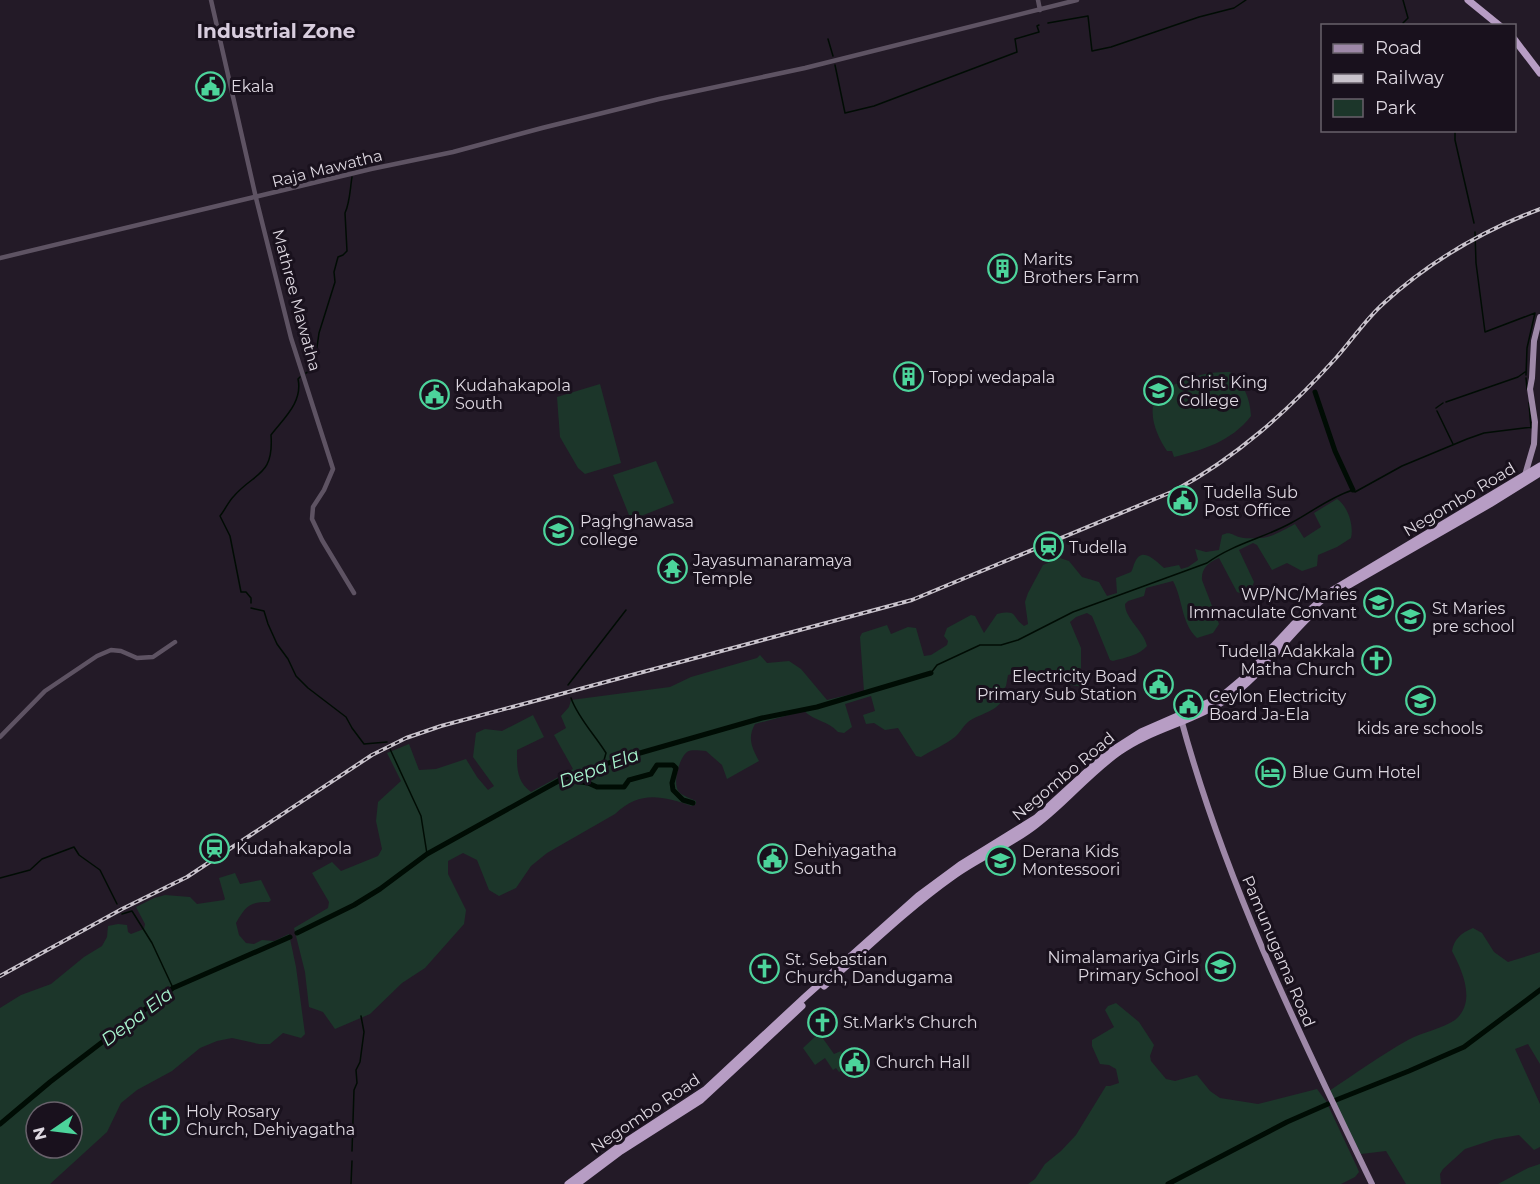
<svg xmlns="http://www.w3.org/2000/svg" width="1540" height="1184" font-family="Montserrat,sans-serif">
<rect width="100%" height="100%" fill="#231a27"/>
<!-- green -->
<path fill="#1c362a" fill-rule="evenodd" d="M 1230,372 C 1244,384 1250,398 1251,416 C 1231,442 1202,450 1174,457 L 1172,451 L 1167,451 C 1157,436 1145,410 1159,394 C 1166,386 1200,374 1211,373 C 1217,372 1224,372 1230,372 Z
M 600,384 L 621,463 L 585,474 L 578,468 L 560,437 L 557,397 Z
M 656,461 L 674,503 L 631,520 L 613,475 Z
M 1337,499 C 1348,506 1354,526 1351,538 L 1337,547 L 1318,555 L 1317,566 L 1302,571 L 1287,563 L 1272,570 L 1257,545 L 1253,543 L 1239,550 L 1254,582 L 1251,590 L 1245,595 L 1237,592 L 1219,558 C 1209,562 1201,568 1202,580 L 1219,624 L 1213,633 L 1197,638 C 1181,623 1183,599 1173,581 L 1146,588 L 1144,596 L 1128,601 L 1125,604 C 1125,619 1144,631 1147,646 C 1140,655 1124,658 1113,661 L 1110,660 L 1092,616 L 1087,613 L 1076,617 L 1070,622 L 1081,648 L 1081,673 L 1085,685 L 1084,687 L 1071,685 L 1066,681 L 1049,682 L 1039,675 L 1016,677 L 1012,674 L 1008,675 L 1006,686 L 1004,689 C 1006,711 981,712 968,722 C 963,726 960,733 955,737 C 945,745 932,750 921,757 L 916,756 L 898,728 L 885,730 L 874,723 L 866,724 L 863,715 L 875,711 L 871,696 L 845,704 L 852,727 L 844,733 L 838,732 C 827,720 816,722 804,711 L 755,724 C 747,738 752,748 759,761 L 727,779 L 722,765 L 706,751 C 700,751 692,749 687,752 C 679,758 672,784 679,792 C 683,796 690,798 696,801 L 696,804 L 692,806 C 662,796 640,790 615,814 L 547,853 L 531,866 L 516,888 L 499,896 L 489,890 L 477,860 L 463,853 L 448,861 L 448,874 L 466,910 L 464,924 L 425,968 L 402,983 L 370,1014 L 335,1029 L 323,1012 L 309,1007 L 305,972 L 294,928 L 328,908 L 329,902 L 312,873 L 332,862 L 341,871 L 378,856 L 382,849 L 376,821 L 378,802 L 401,781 L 387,753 L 409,744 L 419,770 L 436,769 L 466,759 L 477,777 L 488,790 L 494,786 L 473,757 L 476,733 L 485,729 L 502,731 L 533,715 L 544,737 L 517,750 C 517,767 516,781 531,792 L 573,769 L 554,735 L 566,728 L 561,716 L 569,707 L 571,700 L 670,687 L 691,677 L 757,658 L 760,655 L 767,663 L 789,661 L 801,669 L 827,700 L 864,691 L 860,637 L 862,633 L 887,625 L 891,634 L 908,627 L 916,628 L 924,656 L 931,655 L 947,645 L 948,641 L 944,636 L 947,628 L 971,615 L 975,616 L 984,633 L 997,614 C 1019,609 1011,617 1024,626 L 1028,624 L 1025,602 L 1028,593 L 1043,565 L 1060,558 L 1069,561 L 1082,577 L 1099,582 L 1107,596 L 1117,593 L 1116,578 L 1131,572 C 1133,569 1133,566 1135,562 C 1142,545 1157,562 1164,568 L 1179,565 L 1181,569 L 1188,567 L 1198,560 L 1195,549 L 1206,552 L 1219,550 L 1222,535 C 1230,531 1232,535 1239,537 C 1244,539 1254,538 1259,538 C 1270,539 1285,529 1295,524 L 1304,538 L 1321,527 L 1314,513 Z
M 235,873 L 240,884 L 261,880 L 271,900 L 269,902 C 249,902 246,906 236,923 L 239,935 L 246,943 L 254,944 L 262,940 L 274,941 L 289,934 L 296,967 L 305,1034 L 301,1038 L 283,1033 L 270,1044 L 259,1044 L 232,1038 L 217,1041 L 200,1048 L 172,1071 L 137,1090 L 121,1103 L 107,1132 L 50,1184 L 0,1184 L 0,1008 L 21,995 L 51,984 L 84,957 L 102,946 L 107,937 L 108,926 L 118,924 L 127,925 L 128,932 L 131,934 L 144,929 L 145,924 L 136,907 L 154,898 L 165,895 L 190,897 L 197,904 L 224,900 L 225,899 L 219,878 ZM 36,1112 L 72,1112 L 72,1148 L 36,1148 Z
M 1473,928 L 1482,933 L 1494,952 L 1508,962 L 1540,952 L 1540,1064 L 1528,1044 L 1515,1049 L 1540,1104 L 1540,1147 L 1534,1150 L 1519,1135 L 1495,1139 L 1465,1149 L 1443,1169 L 1440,1174 L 1441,1184 L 1406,1184 L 1386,1151 L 1361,1154 L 1329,1091 C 1355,1074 1381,1055 1408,1040 C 1420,1033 1444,1028 1455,1020 C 1477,1002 1462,970 1452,951 C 1454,939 1461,933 1473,928 Z
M 1116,1003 L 1139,1022 L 1154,1045 L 1150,1056 L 1151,1061 L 1166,1079 L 1175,1081 L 1197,1075 L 1210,1091 L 1220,1098 L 1258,1104 L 1317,1089 L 1326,1101 L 1357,1167 L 1359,1172 L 1355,1177 L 1341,1184 L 1028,1184 L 1035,1179 L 1045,1164 L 1061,1151 L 1076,1135 L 1106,1086 L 1110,1086 L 1119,1083 L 1116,1069 L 1109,1065 L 1100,1064 L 1092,1046 L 1092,1040 L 1114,1027 L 1105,1010 L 1108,1006 Z
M 819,1033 L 834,1054 L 841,1051 L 849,1066 L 839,1072 L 836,1068 L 833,1070 L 825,1058 L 815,1065 L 803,1048 Z
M 1540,1164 L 1540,1184 L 1498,1184 L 1528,1168 Z"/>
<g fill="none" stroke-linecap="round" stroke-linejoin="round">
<!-- stream -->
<path stroke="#000c04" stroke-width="1.5" d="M 1403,0 L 1408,18 L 1403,23 L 1405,26
M 1048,23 L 1088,16 L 1092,51 L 1111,47 L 1199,17 L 1234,8 L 1246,0
M 828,39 L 833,56
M 835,65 L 845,113 L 874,106 L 1017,52 L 1015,39 L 1039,32 L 1037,26 L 1039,25
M 1455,130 L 1455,140 L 1474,223
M 1475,232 L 1476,263 L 1485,332 L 1535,313 L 1527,348 L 1526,375
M 306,373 L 314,368 L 319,333 L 335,282 L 334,272 L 338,257 L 343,255 L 347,251 L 345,213 C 350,202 350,189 352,177
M 1526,378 L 1527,389
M 1446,402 L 1518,377 L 1525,372
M 1529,403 L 1531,428
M 1436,408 L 1443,403
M 1437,411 L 1453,444
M 251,603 L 251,598 L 246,592 L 241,592 L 230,536 L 220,516 C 225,510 228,502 234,496 C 255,472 274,476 271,435 C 284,418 303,402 298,379 L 300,377
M 251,608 L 264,611 L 268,624 L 277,644 L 288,659 L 296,676 L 308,688 L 346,717 L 352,728 L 364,744 L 387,742
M 931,673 L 937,665 L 980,645 L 1001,645 L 1018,640 L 1073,612 L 1207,563 C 1233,544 1264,538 1291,523 C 1312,512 1330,497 1353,490 L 1355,492 L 1402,466 L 1467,439 L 1484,433 L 1533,427
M 568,685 L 626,610
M 571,698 C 578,718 595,735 606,753 L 603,764
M 390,749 L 421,816 L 427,854
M 0,878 L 30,870 L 42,859 L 74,847 L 79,855 L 100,870 L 117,904
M 122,914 L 132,911 L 152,943 L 173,988
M 352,1151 L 354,1090 L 357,1083 L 356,1070 L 360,1062 L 364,1032 L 361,1016
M 351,1184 L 352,1161"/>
<!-- canal -->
<path stroke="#000c04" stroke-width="5" d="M 1315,392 L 1335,451 L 1353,490
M 577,775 L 581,782 L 588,783 L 597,787 L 624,787 L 629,780 L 651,774 L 657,765 L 673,765 L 676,768 L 672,783 L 673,790 L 683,800 L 693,803
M 297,933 L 354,905 L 380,889 L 427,854 L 562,779 L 626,757 L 762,718 L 817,707 L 931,673
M 1336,1100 L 1409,1071 L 1464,1047 L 1540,990
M 0,1124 L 50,1082 L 173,988 L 290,937
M 1168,1184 L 1287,1122 L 1328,1104"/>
<!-- minor -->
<path stroke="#5e5363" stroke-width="4.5" d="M 211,0 L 256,198 L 291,338 L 333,469 L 324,490 L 313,507 L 312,519 L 322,540 L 354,593
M 1038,0 L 1040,10
M 0,258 L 371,169 L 453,152 L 542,128 L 659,99 L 805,68 L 1077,0
M 0,737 L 45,691 L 97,656 L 111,650 L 121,651 L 137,658 L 153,657 L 175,642"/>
<!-- major -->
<path stroke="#9e88a8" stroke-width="6" d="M 1525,475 L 1534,444 L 1535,422 L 1530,389 L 1532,378 L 1534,341 L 1540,317
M 1181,719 C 1225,882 1299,1033 1372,1184"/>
<!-- highway -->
<path stroke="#b79dc4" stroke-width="7" d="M 1468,0 L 1500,26
M 1514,39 L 1540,73
M 1349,585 L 1490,504 L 1540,473
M 824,986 C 866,949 907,909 952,877 C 979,857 1011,845 1037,824 C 1066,802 1089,773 1119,752 C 1151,729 1192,722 1225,700 C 1259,678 1283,641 1312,614
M 568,1184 L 618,1147 L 705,1090 L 806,996 L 918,896 L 960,865 L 1036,818 L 1105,755 L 1141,732 L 1221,697 L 1246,676 L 1293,625 L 1333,590 L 1540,466
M 577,1184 L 621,1151 L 701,1100 L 802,1006"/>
<defs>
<path id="rail" d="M 0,976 L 122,909 L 187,877 L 372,755 L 406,738 L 441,726 L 912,600 L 1174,491 C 1237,457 1288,411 1336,358 C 1352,340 1366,319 1384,303 C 1430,261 1482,231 1540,209"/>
</defs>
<!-- rail casing -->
<use href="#rail" stroke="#c9c3cc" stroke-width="4"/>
<!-- rail -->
<use href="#rail" stroke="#19111d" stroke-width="1.5" stroke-dasharray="4.5" stroke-linecap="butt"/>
</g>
<!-- icons -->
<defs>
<symbol id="civic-ring" viewBox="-11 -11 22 22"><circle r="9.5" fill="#19111d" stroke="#4cd49b" stroke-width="1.5"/><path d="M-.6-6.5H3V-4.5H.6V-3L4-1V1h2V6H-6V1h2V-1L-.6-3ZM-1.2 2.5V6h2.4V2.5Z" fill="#4cd49b"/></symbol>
<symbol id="building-ring" viewBox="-11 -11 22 22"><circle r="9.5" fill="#19111d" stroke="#4cd49b" stroke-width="1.5"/><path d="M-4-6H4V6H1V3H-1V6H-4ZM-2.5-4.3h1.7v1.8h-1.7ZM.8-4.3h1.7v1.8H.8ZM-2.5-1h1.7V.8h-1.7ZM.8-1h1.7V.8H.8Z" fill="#4cd49b"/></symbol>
<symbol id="school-ring" viewBox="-11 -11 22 22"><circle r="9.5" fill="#19111d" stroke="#4cd49b" stroke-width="1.5"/><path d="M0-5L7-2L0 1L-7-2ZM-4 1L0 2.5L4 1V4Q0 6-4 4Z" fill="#4cd49b"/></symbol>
<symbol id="station-ring" viewBox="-11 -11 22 22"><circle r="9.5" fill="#19111d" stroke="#4cd49b" stroke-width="1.5"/><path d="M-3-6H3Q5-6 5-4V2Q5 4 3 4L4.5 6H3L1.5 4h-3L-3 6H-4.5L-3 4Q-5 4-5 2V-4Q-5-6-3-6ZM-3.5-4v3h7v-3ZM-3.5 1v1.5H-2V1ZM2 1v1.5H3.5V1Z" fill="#4cd49b"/></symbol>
<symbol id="temple-ring" viewBox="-11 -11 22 22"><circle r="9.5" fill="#19111d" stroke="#4cd49b" stroke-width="1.5"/><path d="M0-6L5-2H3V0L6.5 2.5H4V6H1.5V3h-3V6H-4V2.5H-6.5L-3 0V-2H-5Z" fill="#4cd49b"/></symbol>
<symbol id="church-ring" viewBox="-11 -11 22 22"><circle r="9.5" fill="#19111d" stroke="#4cd49b" stroke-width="1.5"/><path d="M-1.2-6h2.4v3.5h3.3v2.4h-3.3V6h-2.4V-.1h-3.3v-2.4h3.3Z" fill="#4cd49b"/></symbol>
<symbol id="hotel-ring" viewBox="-11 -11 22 22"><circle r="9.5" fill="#19111d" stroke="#4cd49b" stroke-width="1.5"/><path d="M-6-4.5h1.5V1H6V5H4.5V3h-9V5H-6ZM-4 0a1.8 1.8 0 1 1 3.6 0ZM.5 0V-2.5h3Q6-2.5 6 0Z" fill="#4cd49b"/></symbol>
</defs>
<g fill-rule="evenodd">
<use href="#civic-ring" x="194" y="70" width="33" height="33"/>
<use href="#building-ring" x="986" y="252" width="33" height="33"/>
<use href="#building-ring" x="892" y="360" width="33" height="33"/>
<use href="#school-ring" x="1142" y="374" width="33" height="33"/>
<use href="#civic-ring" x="418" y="378" width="33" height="33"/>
<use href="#civic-ring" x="1166" y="484" width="33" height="33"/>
<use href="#school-ring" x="542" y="514" width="33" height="33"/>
<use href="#station-ring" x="1032" y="530" width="33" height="33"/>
<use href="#temple-ring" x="656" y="552" width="33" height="33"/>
<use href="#school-ring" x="1362" y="586" width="33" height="33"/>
<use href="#school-ring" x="1394" y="600" width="33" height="33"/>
<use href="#church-ring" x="1360" y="644" width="33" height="33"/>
<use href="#civic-ring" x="1142" y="668" width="33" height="33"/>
<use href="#school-ring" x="1404" y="684" width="33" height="33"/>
<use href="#civic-ring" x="1172" y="688" width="33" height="33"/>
<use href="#hotel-ring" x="1254" y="756" width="33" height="33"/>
<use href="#station-ring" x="198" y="832" width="33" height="33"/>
<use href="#civic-ring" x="756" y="842" width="33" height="33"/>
<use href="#school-ring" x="984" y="844" width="33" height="33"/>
<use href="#school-ring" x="1204" y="950" width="33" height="33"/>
<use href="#church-ring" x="748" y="952" width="33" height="33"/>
<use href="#church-ring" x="806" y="1006" width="33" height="33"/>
<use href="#civic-ring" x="838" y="1046" width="33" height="33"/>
<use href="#church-ring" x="148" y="1104" width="33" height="33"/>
</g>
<g text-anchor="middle" stroke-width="6" stroke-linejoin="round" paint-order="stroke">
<!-- poi labels -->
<g font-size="16" fill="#ded8e1" stroke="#19111d" text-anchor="start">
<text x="231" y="92">Ekala</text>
<text x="1023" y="265">Marits<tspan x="1023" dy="18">Brothers Farm</tspan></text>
<text x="929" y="383">Toppi wedapala</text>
<text x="1179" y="388">Christ King<tspan x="1179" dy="18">College</tspan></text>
<text x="455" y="391">Kudahakapola<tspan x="455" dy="18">South</tspan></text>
<text x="1204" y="498">Tudella Sub<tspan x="1204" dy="18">Post Office</tspan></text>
<text x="580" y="527">Paghghawasa<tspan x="580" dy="18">college</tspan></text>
<text x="1069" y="553">Tudella</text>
<text x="693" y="566">Jayasumanaramaya<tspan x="693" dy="18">Temple</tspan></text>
<text x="1357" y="600" text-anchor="end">WP/NC/Maries<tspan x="1357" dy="18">Immaculate Convant</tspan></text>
<text x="1432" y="614">St Maries<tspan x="1432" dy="18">pre school</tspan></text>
<text x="1355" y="657" text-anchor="end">Tudella Adakkala<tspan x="1355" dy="18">Matha Church</tspan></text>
<text x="1137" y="682" text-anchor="end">Electricity Boad<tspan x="1137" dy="18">Primary Sub Station</tspan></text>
<text x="1209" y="702">Ceylon Electricity<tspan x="1209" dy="18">Board Ja-Ela</tspan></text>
<text x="1420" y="734" text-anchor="middle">kids are schools</text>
<text x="1292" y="778">Blue Gum Hotel</text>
<text x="236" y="854">Kudahakapola</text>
<text x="794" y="856">Dehiyagatha<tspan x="794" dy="18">South</tspan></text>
<text x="1022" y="857">Derana Kids<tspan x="1022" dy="18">Montessoori</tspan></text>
<text x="1199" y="963" text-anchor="end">Nimalamariya Girls<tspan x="1199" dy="18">Primary School</tspan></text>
<text x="785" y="965">St. Sebastian<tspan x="785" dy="18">Church, Dandugama</tspan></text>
<text x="843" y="1028">St.Mark's Church</text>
<text x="876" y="1068">Church Hall</text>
<text x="186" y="1117">Holy Rosary<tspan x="186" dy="18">Church, Dehiyagatha</tspan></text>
</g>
<!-- street labels -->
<g font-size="16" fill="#ded8e1" stroke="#19111d">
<text transform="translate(327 168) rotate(-14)" y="6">Raja Mawatha</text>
<text transform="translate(297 300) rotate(75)" y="6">Mathree Mawatha</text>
<text transform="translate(1459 499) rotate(-31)" y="6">Negombo Road</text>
<text transform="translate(1063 776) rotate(-40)" y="6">Negombo Road</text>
<text transform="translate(1279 951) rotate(67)" y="6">Pamunugama Road</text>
<text transform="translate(645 1113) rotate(-34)" y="6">Negombo Road</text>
</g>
<!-- water labels -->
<g font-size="18" font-style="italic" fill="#a8f5cf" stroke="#19111d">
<text transform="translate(599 768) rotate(-20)" y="6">Depa Ela</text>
<text transform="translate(137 1017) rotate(-37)" y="6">Depa Ela</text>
</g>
<!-- quarter labels -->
<g font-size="20" font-weight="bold" fill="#d8cdde" stroke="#19111d">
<text x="276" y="38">Industrial Zone</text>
</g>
</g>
<!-- legend -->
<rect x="1321" y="24" width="195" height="108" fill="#19111d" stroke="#68616b" stroke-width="1.5"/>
<rect x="1333" y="44" width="30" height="9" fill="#9e88a8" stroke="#68616b" stroke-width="1.5"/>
<text x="1375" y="54" font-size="18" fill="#ded8e1">Road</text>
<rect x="1333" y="74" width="30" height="9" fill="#c9c3cc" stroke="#68616b" stroke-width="1.5"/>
<text x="1375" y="84" font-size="18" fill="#ded8e1">Railway</text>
<rect x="1333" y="99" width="30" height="18" fill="#1c362a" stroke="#68616b" stroke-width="1.5"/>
<text x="1375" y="114" font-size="18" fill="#ded8e1">Park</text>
<!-- north arrow -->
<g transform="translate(54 1130) rotate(256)"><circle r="28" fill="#19111d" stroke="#68616b" stroke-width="1.5"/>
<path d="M0-4.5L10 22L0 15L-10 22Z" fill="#4cd49b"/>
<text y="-9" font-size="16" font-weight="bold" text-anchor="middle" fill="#ded8e1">N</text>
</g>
</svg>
